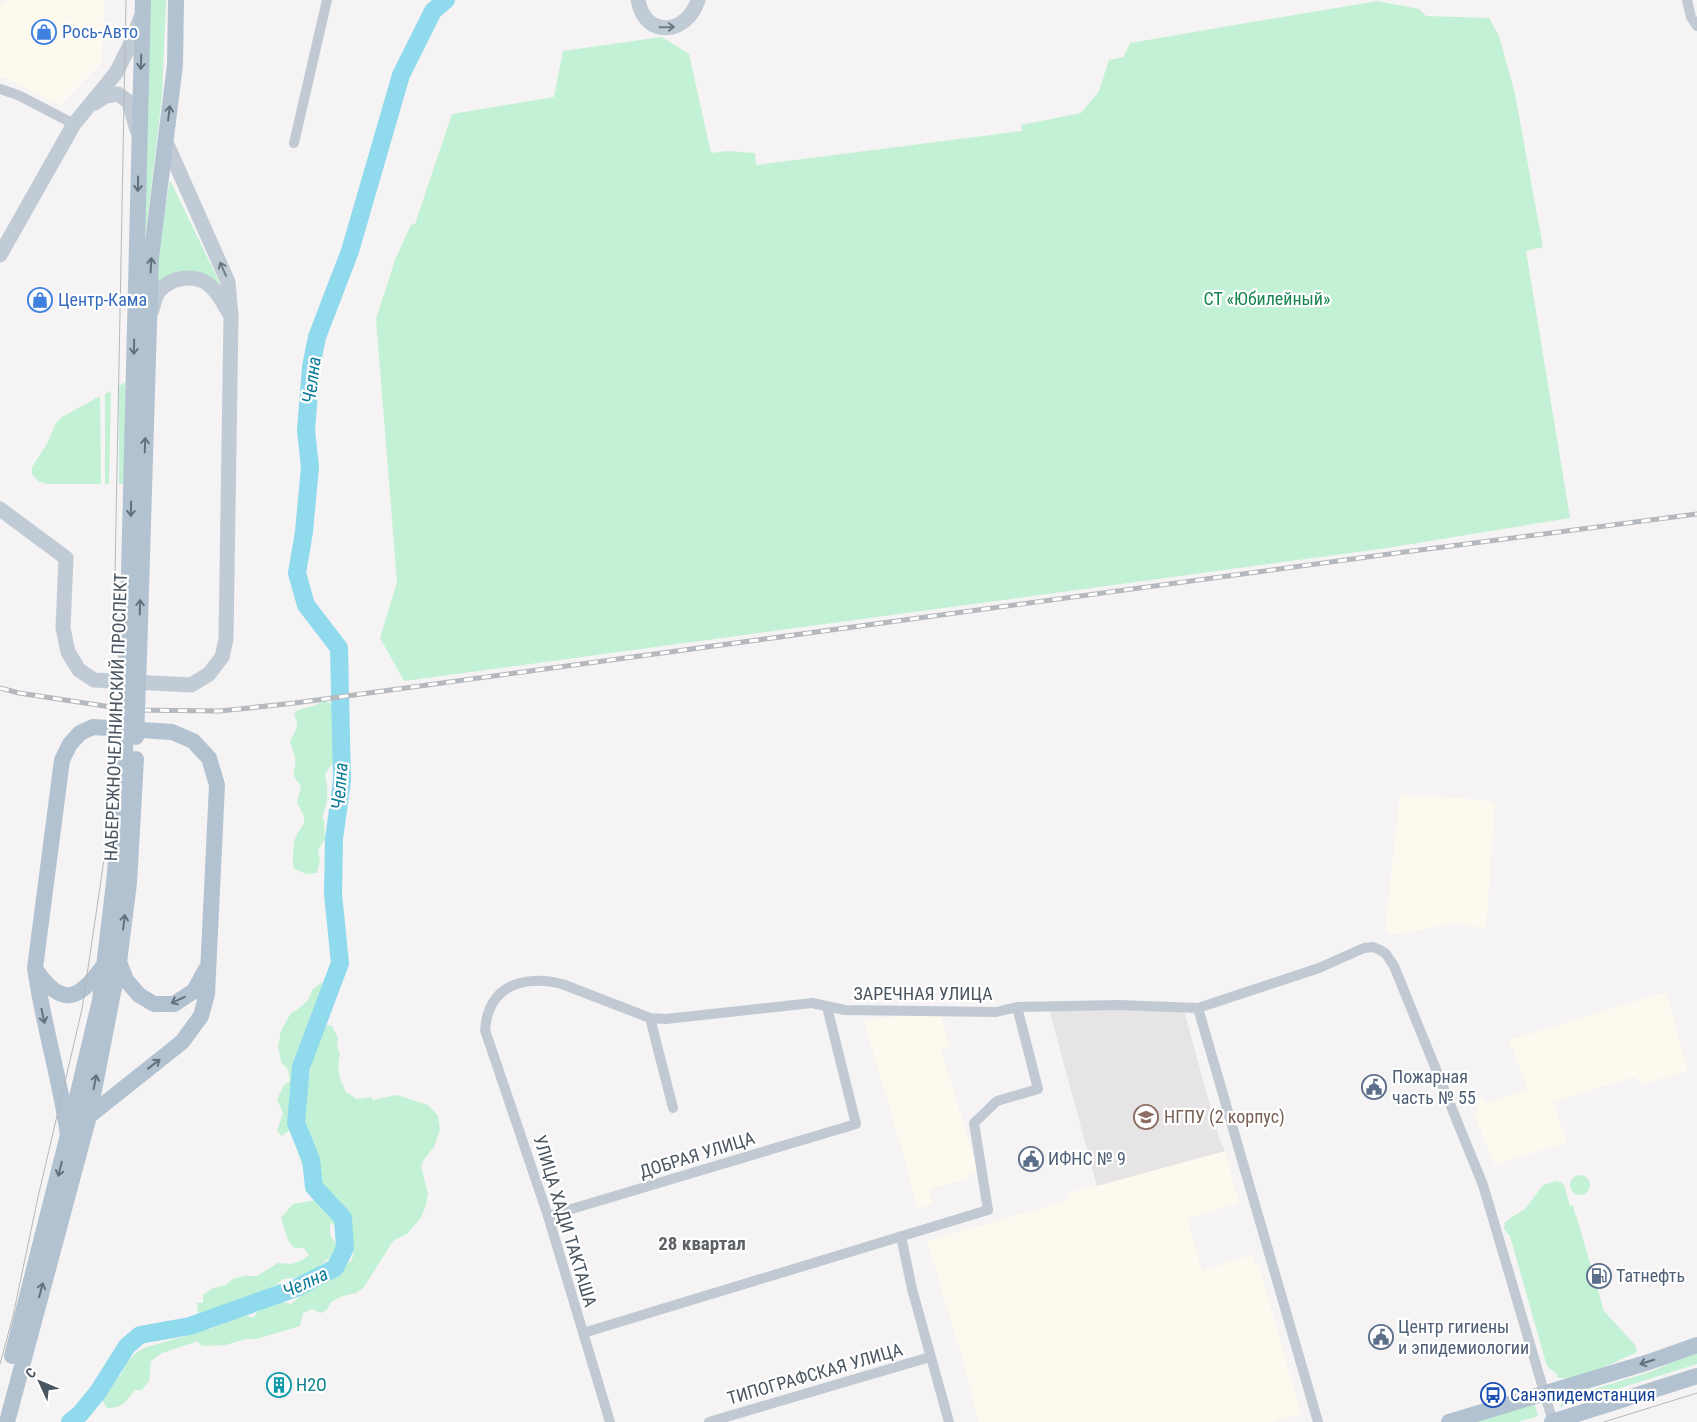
<svg xmlns="http://www.w3.org/2000/svg" width="1697" height="1422" font-family="'Roboto Condensed',sans-serif">
<rect width="100%" height="100%" fill="#f5f3f3"/>
<!-- commercial -->
<path fill="#fdf9ef" d="M 7,0 L 103,0 L 104,2 L 102,62 L 60,105 L 10,80 L 0,77 L 0,5 Z
M 1400,795 L 1460,798 L 1495,802 L 1486,929 L 1456,923 L 1393,935 L 1387,933 L 1386,920 Z
M 1666,992 L 1688,1071 L 1643,1084 L 1634,1077 L 1553,1102 L 1567,1142 L 1495,1165 L 1474,1114 L 1479,1111 L 1475,1099 L 1482,1097 L 1486,1104 L 1528,1089 L 1509,1040 Z
M 939,1010 L 950,1046 L 941,1050 L 978,1171 L 969,1174 L 970,1178 L 929,1189 L 933,1204 L 918,1209 L 908,1178 L 910,1177 L 864,1021 Z
M 1225,1151 L 1239,1203 L 1187,1219 L 1202,1271 L 1253,1254 L 1255,1264 L 1258,1264 L 1264,1284 L 1301,1414 L 1273,1422 L 979,1422 L 971,1392 L 972,1391 L 927,1241 L 1069,1200 L 1068,1193 Z"/>
<!-- education -->
<path fill="#e6e4e5" d="M 1183,1007 L 1219,1138 L 1225,1151 L 1097,1186 L 1049,1009 Z"/>
<!-- green -->
<path fill="#c3f1d5" d="M 150,0 L 166,0 L 162,96 L 144,249 Z
M 1377,1 L 1419,9 L 1426,16 L 1489,18 L 1499,36 L 1515,94 L 1543,247 L 1526,251 L 1570,518 L 1387,548 L 404,681 L 380,638 L 397,582 L 376,319 L 395,260 L 411,225 L 415,224 L 452,114 L 554,97 L 563,51 L 662,37 L 689,54 L 711,153 L 728,151 L 755,153 L 756,165 L 1022,131 L 1021,125 L 1081,113 L 1099,91 L 1109,60 L 1124,57 L 1130,43 Z
M 170,180 L 222,288 L 209,280 L 154,289 L 156,262 Z
M 126,382 L 124,484 L 119,484 L 119,386 Z
M 111,391 L 109,484 L 105,484 L 105,394 Z
M 100,396 L 101,484 L 47,484 L 38,481 L 32,474 L 32,467 L 47,444 L 56,423 L 62,417 Z
M 325,700 L 334,706 L 335,760 L 325,774 C 328,790 329,803 322,817 L 324,820 L 325,839 L 318,850 L 320,860 L 317,873 L 306,874 L 293,868 C 293,860 293,851 294,843 C 299,822 313,827 297,803 L 301,786 C 288,770 297,774 295,758 C 294,753 292,747 290,742 C 296,728 300,729 294,714 L 298,710 L 314,706 Z
M 322,982 L 323,995 L 307,1029 L 307,1037 L 297,1080 L 303,1089 L 302,1099 L 293,1101 L 292,1128 L 282,1136 L 277,1131 L 283,1113 L 277,1099 L 284,1085 L 290,1081 L 288,1069 L 281,1062 L 278,1046 L 281,1031 L 291,1013 L 298,1009 L 308,1000 L 313,989 Z
M 326,1025 L 332,1026 L 338,1038 L 337,1046 L 340,1054 L 338,1065 L 340,1079 L 346,1092 L 357,1099 L 372,1097 L 372,1100 L 397,1095 L 428,1105 L 438,1116 L 440,1130 L 434,1147 L 425,1158 L 421,1166 L 428,1194 L 425,1208 L 420,1219 L 407,1234 L 393,1241 L 364,1287 L 356,1293 L 343,1296 L 331,1302 L 327,1310 L 321,1313 L 312,1309 L 303,1313 L 300,1326 L 256,1339 L 246,1339 L 225,1345 L 203,1346 L 199,1344 L 198,1341 L 162,1353 L 151,1361 L 149,1381 L 142,1390 L 135,1390 C 125,1402 123,1408 107,1408 L 102,1400 L 100,1394 L 108,1384 L 120,1376 L 127,1362 L 137,1352 L 147,1347 L 213,1328 L 245,1315 L 253,1318 C 264,1302 271,1299 291,1304 L 314,1284 C 328,1286 340,1267 351,1261 L 354,1254 L 351,1249 L 350,1218 L 346,1210 L 339,1206 L 319,1184 L 307,1178 C 303,1165 295,1150 296,1136 C 297,1128 303,1119 304,1110 C 310,1081 310,1050 326,1025 Z
M1570 1185a10 10 0 1 1 20 0a10 10 0 1 1-20 0Z
M 1556,1181 L 1560,1182 L 1564,1185 L 1570,1206 L 1573,1205 L 1575,1214 L 1574,1215 L 1576,1215 L 1604,1311 L 1635,1345 L 1637,1352 C 1618,1360 1575,1384 1557,1377 L 1557,1374 L 1549,1368 L 1546,1363 L 1510,1236 L 1504,1229 L 1505,1222 L 1526,1208 L 1543,1185 Z
M 317,1200 L 322,1206 L 332,1208 L 341,1220 L 337,1227 L 330,1222 L 330,1235 L 338,1247 L 330,1257 L 311,1273 L 302,1277 L 283,1279 L 276,1285 L 258,1296 L 223,1307 L 211,1314 L 203,1312 L 198,1313 L 197,1303 L 203,1303 L 203,1295 L 213,1288 L 226,1285 L 233,1279 L 244,1276 L 257,1276 L 278,1263 L 292,1264 L 302,1260 L 309,1255 L 304,1248 L 294,1248 L 288,1240 L 281,1218 L 293,1204 Z
M 1697,1351 L 1697,1364 L 1560,1407 L 1563,1401 L 1568,1397 L 1650,1372 Z
M 1534,1402 L 1538,1416 L 1518,1422 L 1472,1422 Z"/>
<g fill="none" stroke-linecap="round" stroke-linejoin="round">
<!-- river -->
<path stroke="#90daee" stroke-width="18" d="M 70,1422 L 80,1414 L 98,1392 L 127,1346 L 140,1335 L 190,1326 L 296,1288 L 335,1268 L 345,1248 L 343,1218 L 314,1187 L 311,1160 L 296,1123 L 301,1067 L 340,963 L 333,894 L 334,839 L 342,781 L 339,648 L 306,605 L 297,573 L 304,532 L 310,467 L 306,430 L 311,367 L 317,337 L 350,251 L 401,75 L 433,11 L 446,0"/>
<!-- street -->
<path stroke="#c1cad2" stroke-width="10" d="M 1687,0 L 1691,17 L 1697,26
M 0,89 L 18,95 L 74,124
M 294,143 L 327,0
M 1198,1008 L 1318,1422
M 650,1018 L 673,1108
M 548,1216 L 856,1124 L 827,1007
M 901,1236 L 912,1289 L 949,1422
M 583,1333 L 988,1210 L 974,1123 L 997,1101 L 1038,1089 L 1017,1007
M 610,1422 L 548,1216 L 485,1030 C 486,1024 486,1017 489,1011 C 500,980 534,977 562,984 L 650,1018 L 666,1019 L 812,1003 L 845,1010 L 996,1012 L 1017,1007 L 1119,1005 L 1198,1008 L 1319,968 L 1364,948 L 1373,947 L 1380,950 L 1386,954 L 1394,966 L 1483,1185 L 1553,1422
M 709,1422 L 930,1357"/>
<!-- secondary -->
<path stroke="#c1cbd6" stroke-width="15" d="M 638,0 C 645,39 687,35 698,0
M 95,103 L 106,96 L 118,94 L 129,102 L 137,130
M 0,255 L 74,124 L 116,73 L 130,45 L 141,17
M 152,310 C 154,304 155,296 159,291 C 171,277 193,274 208,284 C 218,291 223,303 229,313
M 0,509 L 66,558 L 63,628 L 68,652 L 79,670 L 94,680 L 191,685 L 209,674 L 222,657 L 226,639 L 231,316 L 228,282 L 166,142"/>
<!-- primary -->
<path stroke="#b3c2d1" stroke-width="16" d="M 127,656 L 143,0
M 139,656 L 151,258 L 175,65 L 176,0
M 119,962 L 126,980 L 139,995 L 154,1004 L 174,1004 L 194,991 L 206,969
M 36,970 C 62,1008 79,1000 103,966
M 68,1135 C 60,1078 43,1024 35,968 L 62,760 L 70,744 L 80,733 L 93,727 L 172,732 L 193,741 L 209,758 L 217,785 L 207,994 L 201,1016 L 182,1042 L 89,1116
M 12,1356 L 68,1135 L 100,1000 L 114,883 L 125,759
M 7,1422 L 89,1116 L 119,962 L 129,883 L 136,759
M 1449,1422 L 1649,1362 L 1697,1345
M 1552,1422 L 1697,1376"/>
<!-- tram -->
<path stroke="#b5b8bd" stroke-width="1" d="M 0,1364 L 13,1316 L 38,1197 L 82,1009 L 116,778 L 119,636 L 115,574 L 126,0
M 1604,1422 L 1697,1393"/>
<defs>
<path id="rail" d="M 0,688 L 19,693 L 131,710 L 220,711 L 295,703 L 1389,554 L 1697,514"/>
</defs>
<!-- rail casing -->
<use href="#rail" stroke="#b5b8bd" stroke-width="5"/>
<!-- rail -->
<use href="#rail" stroke="#fff" stroke-width="3" stroke-dasharray="9" stroke-linecap="butt"/>
<!-- primary-bridge -->
<path stroke="#b3c2d1" stroke-width="16" d="M 136,737 L 139,656
M 125,759 L 127,656"/>
</g>
<!-- one-way arrows -->
<defs><path id="oneway-shaft" d="M-6 0H5M1.5-3L5.5 0L1.5 3" fill="none" stroke-width="1.6" stroke-linecap="round" stroke-linejoin="round" transform="scale(1.25)"/></defs>
<g stroke="#6e7984">
<use href="#oneway-shaft" transform="translate(667 27) rotate(-1)"/>
<use href="#oneway-shaft" transform="translate(223 269) rotate(-114)"/>
</g>
<g stroke="#64717d">
<use href="#oneway-shaft" transform="translate(141 62) rotate(92)"/>
<use href="#oneway-shaft" transform="translate(169 113) rotate(-83)"/>
<use href="#oneway-shaft" transform="translate(138 184) rotate(91)"/>
<use href="#oneway-shaft" transform="translate(151 265) rotate(-87)"/>
<use href="#oneway-shaft" transform="translate(134 347) rotate(91)"/>
<use href="#oneway-shaft" transform="translate(145 445) rotate(-88)"/>
<use href="#oneway-shaft" transform="translate(131 509) rotate(91)"/>
<use href="#oneway-shaft" transform="translate(140 607) rotate(-88)"/>
<use href="#oneway-shaft" transform="translate(124 922) rotate(-83)"/>
<use href="#oneway-shaft" transform="translate(178 1000) rotate(155)"/>
<use href="#oneway-shaft" transform="translate(43 1016) rotate(78)"/>
<use href="#oneway-shaft" transform="translate(154 1064) rotate(-38)"/>
<use href="#oneway-shaft" transform="translate(95 1082) rotate(-79)"/>
<use href="#oneway-shaft" transform="translate(60 1169) rotate(104)"/>
<use href="#oneway-shaft" transform="translate(41 1290) rotate(-75)"/>
<use href="#oneway-shaft" transform="translate(1647 1362) rotate(163)"/>
</g>
<!-- icons -->
<defs>
<symbol id="shop-ring" viewBox="-11 -11 22 22"><circle r="9.5" fill="#fff" stroke="#3f7fe0" stroke-width="1.5"/><path d="M-5-2.5h2.3a2.7 3.5 0 0 1 5.4 0H5L5.5 6h-11ZM-1.5-2.5h3a1.5 2.3 0 0 0-3 0Z" fill="#3f7fe0"/></symbol>
<symbol id="civic-ring" viewBox="-11 -11 22 22"><circle r="9.5" fill="#fff" stroke="#5c6f8a" stroke-width="1.5"/><path d="M-.6-6.5H3V-4.5H.6V-3L4-1V1h2V6H-6V1h2V-1L-.6-3ZM-1.2 2.5V6h2.4V2.5Z" fill="#5c6f8a"/></symbol>
<symbol id="university-ring" viewBox="-11 -11 22 22"><circle r="9.5" fill="#fff" stroke="#8d6e63" stroke-width="1.5"/><path d="M0-5L7-2L0 1L-7-2ZM-4 1L0 2.5L4 1V4Q0 6-4 4Z" fill="#8d6e63"/></symbol>
<symbol id="fuel-ring" viewBox="-11 -11 22 22"><circle r="9.5" fill="#fff" stroke="#5c6f8a" stroke-width="1.5"/><path d="M-5.5-6h7V0h2V4h1.3V-2.5L3-4.5l.8-.8L6-3V5H2.5V1h-1V6h-7ZM-4.2-4.7v3.2H.2V-4.7Z" fill="#5c6f8a"/></symbol>
<symbol id="building-ring" viewBox="-11 -11 22 22"><circle r="9.5" fill="#fff" stroke="#0f9aa8" stroke-width="1.5"/><path d="M-4-6H4V6H1V3H-1V6H-4ZM-2.5-4.3h1.7v1.8h-1.7ZM.8-4.3h1.7v1.8H.8ZM-2.5-1h1.7V.8h-1.7ZM.8-1h1.7V.8H.8Z" fill="#0f9aa8"/></symbol>
<symbol id="bus-ring" viewBox="-11 -11 22 22"><circle r="9.5" fill="#fff" stroke="#1a4fb4" stroke-width="1.5"/><path d="M-5-6H5V4H4V6H2V4H-2V6H-4V4H-5ZM-3.5-4V0h7V-4ZM-3.5 1.2v1.5H-2V1.2ZM2 1.2v1.5H3.5V1.2Z" fill="#1a4fb4"/></symbol>
</defs>
<g fill-rule="evenodd">
<use href="#shop-ring" x="30" y="18" width="28" height="28"/>
<use href="#shop-ring" x="26" y="286" width="28" height="28"/>
<use href="#civic-ring" x="1360" y="1073" width="28" height="28"/>
<use href="#university-ring" x="1132" y="1103" width="28" height="28"/>
<use href="#civic-ring" x="1017" y="1145" width="28" height="28"/>
<use href="#fuel-ring" x="1585" y="1262" width="28" height="28"/>
<use href="#civic-ring" x="1367" y="1323" width="28" height="28"/>
<use href="#building-ring" x="265" y="1371" width="28" height="28"/>
<use href="#bus-ring" x="1479" y="1381" width="28" height="28"/>
</g>
<g text-anchor="middle" stroke-width="4.5" stroke-linejoin="round" paint-order="stroke">
<!-- shop labels -->
<g font-size="18" fill="#366cbe" stroke="#fff" text-anchor="start">
<text x="62" y="38">Рось-Авто</text>
<text x="58" y="306">Центр-Кама</text>
</g>
<!-- park labels -->
<g font-size="18" fill="#17864f" stroke="#fff">
<text x="1267" y="305">СТ «Юбилейный»</text>
</g>
<!-- street labels -->
<g font-size="18" fill="#4a5661" stroke="#fff">
<text transform="translate(116 717) rotate(-88)" y="6">НАБЕРЕЖНОЧЕЛНИНСКИЙ ПРОСПЕКТ</text>
<text x="923" y="1000">ЗАРЕЧНАЯ УЛИЦА</text>
<text transform="translate(697 1155) rotate(-17)" y="6">ДОБРАЯ УЛИЦА</text>
<text transform="translate(565 1221) rotate(73)" y="6">УЛИЦА ХАДИ ТАКТАША</text>
<text transform="translate(815 1374) rotate(-16)" y="6">ТИПОГРАФСКАЯ УЛИЦА</text>
</g>
<!-- service labels -->
<g font-size="18" fill="#4e5e75" stroke="#fff" text-anchor="start">
<text x="1392" y="1083">Пожарная<tspan x="1392" dy="21">часть № 55</tspan></text>
<text x="1048" y="1165">ИФНС № 9</text>
<text x="1616" y="1282">Татнефть</text>
<text x="1398" y="1333">Центр гигиены<tspan x="1398" dy="21">и эпидемиологии</tspan></text>
</g>
<!-- education labels -->
<g font-size="18" fill="#785e54" stroke="#fff" text-anchor="start">
<text x="1164" y="1123">НГПУ (2 корпус)</text>
</g>
<!-- culture labels -->
<g font-size="18" fill="#0d838f" stroke="#fff" text-anchor="start">
<text x="296" y="1391">H2O</text>
</g>
<!-- transit labels -->
<g font-size="18" fill="#164399" stroke="#fff" text-anchor="start">
<text x="1510" y="1401">Санэпидемстанция</text>
</g>
<!-- water labels -->
<g font-size="19" font-style="italic" fill="#0c7c9b" stroke="#fff">
<text transform="translate(311 380) rotate(-83)" y="7">Челна</text>
<text transform="translate(339 786) rotate(-86)" y="7">Челна</text>
<text transform="translate(305 1282) rotate(-25)" y="7">Челна</text>
</g>
<!-- neighbourhood labels -->
<g font-size="19" font-weight="bold" fill="#5f6368" stroke="#fff">
<text x="702" y="1250">28 квартал</text>
</g>
</g>
<!-- north arrow -->
<g transform="translate(40 1382) rotate(314)" stroke="#ffffff" stroke-width="4" paint-order="stroke">
<path d="M0-4L9 19L0 12L-9 19Z" fill="#4a5661"/>
<text y="-8" font-size="14" font-weight="bold" text-anchor="middle" fill="#4a5661">С</text>
</g>
</svg>
